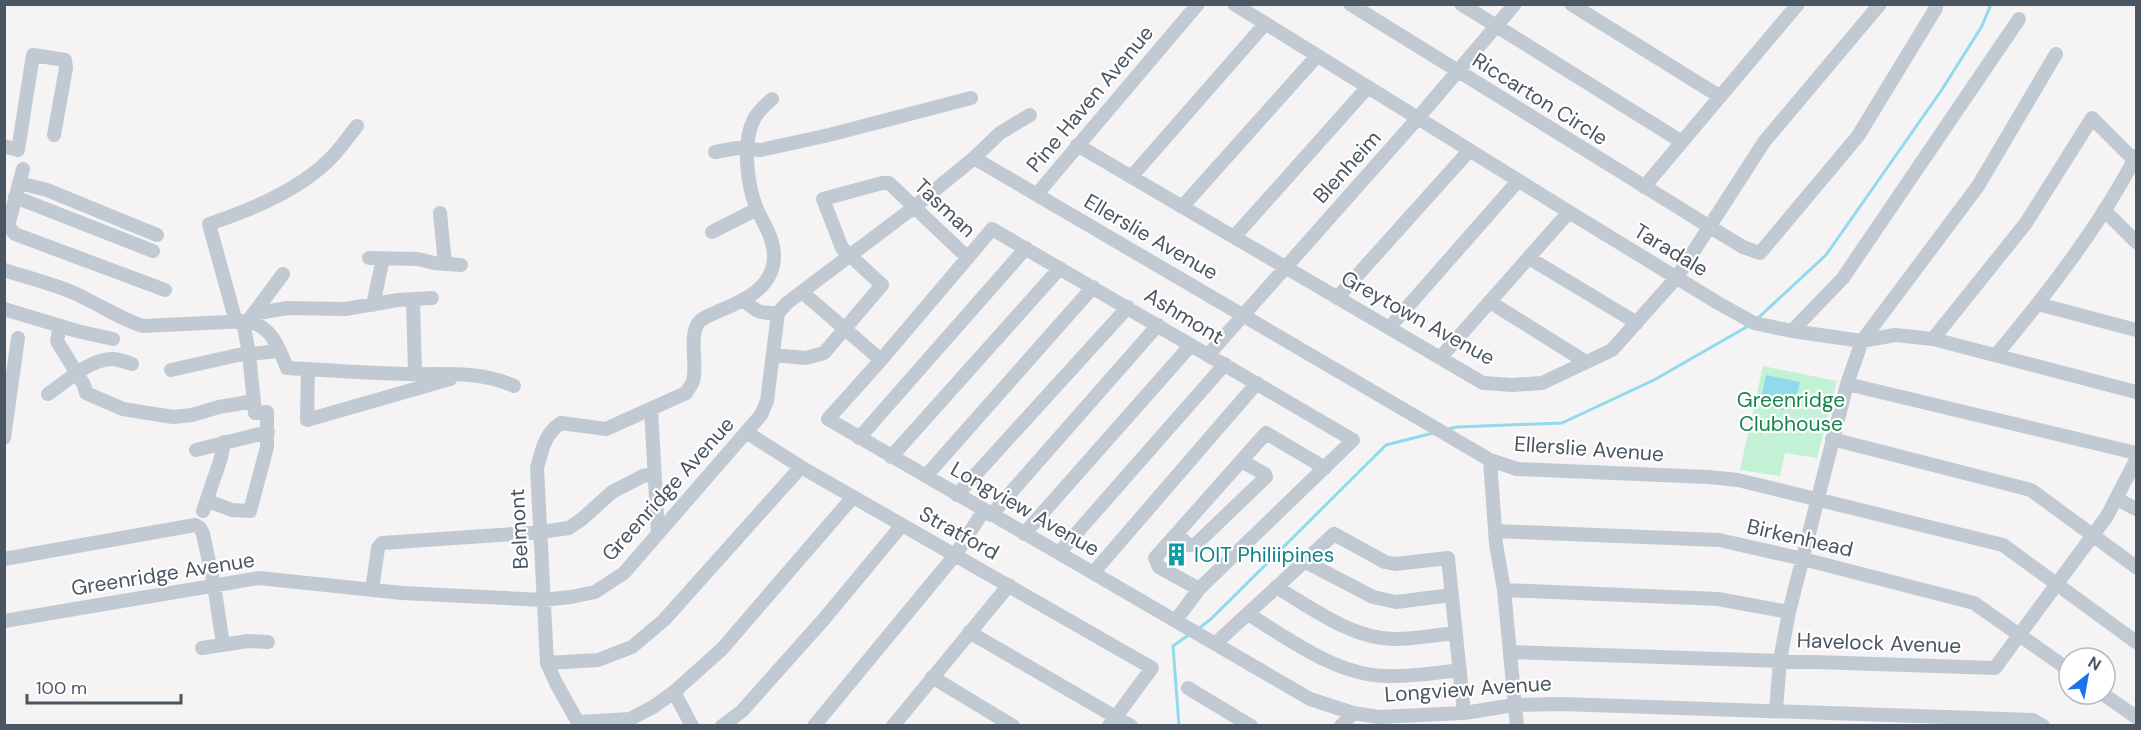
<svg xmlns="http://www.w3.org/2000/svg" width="2141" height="730" font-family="'DM Sans',sans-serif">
<rect width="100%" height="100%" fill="#f5f3f3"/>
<!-- green -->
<path fill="#c3f1d5" d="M 1763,366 L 1837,381 L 1817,458 L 1785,453 L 1780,476 L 1740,470 Z"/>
<!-- water -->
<path fill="#90daee" d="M 1766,375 L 1800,382 L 1795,403 L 1785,401 L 1783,410 L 1771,407 L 1773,399 L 1761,397 Z"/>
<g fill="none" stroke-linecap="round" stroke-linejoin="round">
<!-- stream -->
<path stroke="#90daee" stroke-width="3" d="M 1757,319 L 1826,255 L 1941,91 L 1982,26 L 1991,4
M 1448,429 L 1457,427 L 1562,423 L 1654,380 L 1750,325
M 1198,629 L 1211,619 L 1386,445 L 1433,433
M 1179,726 L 1173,646 L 1190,634"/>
<!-- minor -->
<path stroke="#c1cad2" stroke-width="14" d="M 1234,4 L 1569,212 L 1718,303 L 1754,323 L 1792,331 L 1862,341 L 1895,335 L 1933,339 L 2136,392
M 1350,4 L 1710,227 L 1743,247 L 1760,253 L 1858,136 L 1936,8 L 1936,4
M 1461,4 L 1682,142
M 1571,4 L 1719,96
M 1077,145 L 1483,383 L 1513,385 L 1542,383 L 1612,350 L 1677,277 L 1764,142 L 1880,4
M 4,146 L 18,150 L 33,55 L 65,60 L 66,68 L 54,135
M 715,152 L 737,148 L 761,150 L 829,135 L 971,98
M 974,158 L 1490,460 L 1517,469 L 1708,477 L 1738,480 L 2003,545 L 2136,642
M 1132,176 L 1265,24
M 19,183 L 47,190 L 157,235
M 1644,187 L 1798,4
M 1037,194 L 1198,4
M 15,197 L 153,251
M 1182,207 L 1317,56
M 2104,210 L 2136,242
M 440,213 L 445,264
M 4,225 L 8,226 L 15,234 L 165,290
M 8,226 L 23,169
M 712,232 L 757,209
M 1234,237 L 1367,88
M 369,258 L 418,259 L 434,263 L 461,265
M 1529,258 L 1637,323
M 4,270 C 32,279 63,286 88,300 C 107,309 123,320 143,326 L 248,321 C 272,327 278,346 287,368 C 327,370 366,373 406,374 C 444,375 478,370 514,386
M 802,292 L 881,360
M 1337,298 L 1469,151
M 413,300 L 415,374
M 744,300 C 757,313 760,313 778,313
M 1490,302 L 1586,362
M 2038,304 L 2136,330
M 373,305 L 383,258
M 4,309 L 77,331 L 113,339
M 253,314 L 287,308 L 345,309 L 398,300 L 432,298
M 251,317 L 283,274
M 236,322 L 209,224 C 250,210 298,191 330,159 C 340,149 348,137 357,126
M 60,326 L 57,341 L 84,385 L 86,393 L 123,409 L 173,417 L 192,415 L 219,407 L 254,401
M 1389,328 L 1518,181
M 1792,331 L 1843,278 L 2019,19
M 1933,339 L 2026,223 L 2092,118 L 2136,162
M 773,355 L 806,358 L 824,353 L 882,285 L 842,248 L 823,199 L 882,183 L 889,183 L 968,258
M 1208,355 L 1417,119 L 1515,4
M 1996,355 C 2046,295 2100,226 2136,156
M 1440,358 L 1569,212
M 308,369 L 307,420 L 450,379
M 171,370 L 238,355 L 279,351
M 1847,384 L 2136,453
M 48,394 C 66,382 90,358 114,359 C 120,360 126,362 132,364
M 651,409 L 658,534
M 746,432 L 801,467 L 1152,668 L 1109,726
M 4,438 L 18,338
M 859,438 L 1026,248
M 1832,439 L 2031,490 L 2136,567
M 196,450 L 268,432
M 891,457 L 1060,268
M 1490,460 L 1496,544 L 1504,590 L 1517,726
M 926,476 L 1093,287
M 957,495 L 1128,307
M 2117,499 L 2136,509
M 208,501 L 232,510 L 250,511 L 267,447 L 267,412 L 255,413 L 249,354 L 243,321
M 203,511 L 221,458 L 224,442
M 991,515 L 1158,325
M 1496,531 L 1719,540 L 1803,559 L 1974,603 L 2069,670
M 1024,534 L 1191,345
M 1176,534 L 1189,545 L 1195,545 L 1266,477 L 1265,474 L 1241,461
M 1059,553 L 1225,364
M 4,559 L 195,525 L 200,528 L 203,534 L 214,585 L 223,644
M 1304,561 L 1373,597 L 1396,602 L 1452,595
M 1093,573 L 1257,383
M 1276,587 C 1312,608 1352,639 1395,639 C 1415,639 1436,635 1456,633
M 1199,589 L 1159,567 L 1155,558 L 1266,433 L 1325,468
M 372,590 L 378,548 L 382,543 L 541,532 L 569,528 L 582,519 L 612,492 L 643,476 L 654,474
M 1504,590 L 1718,599 L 1789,612
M 1248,614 C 1289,639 1336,675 1386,676 C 1411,677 1436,673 1460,670
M 1176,620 L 1199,589 L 1353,440 L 992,229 L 881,360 L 828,419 L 1310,699 L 1353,713 L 1379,717 L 1464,713 L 1514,705 L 1562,704 L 2033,720 L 2043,726
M 4,621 L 259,578 L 402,593 L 543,600 L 571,597 L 595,592 L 624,573 L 761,415 L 767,401 L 778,313 L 787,303 L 913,208 L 974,158 L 1000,133 L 1030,115
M 969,632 L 1131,726
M 1215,644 L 1334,534 L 1385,562 L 1395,564 L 1448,558 L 1464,713
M 202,648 L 248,641 L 268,642
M 1510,652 L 1995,668 L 2107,516 L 2136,460
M 547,663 L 598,660 L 632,647 L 664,620 L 801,467
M 932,677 L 1013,726
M 1188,688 L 1251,726
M 674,692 L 692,726
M 2103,694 L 2136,717
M 1776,710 L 1780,660 L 1789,612 L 1847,384 L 1862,341 L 1978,186 L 2056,54
M 579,722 L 630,719 L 653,707 L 674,692 L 722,649 L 853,497
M 580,726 L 556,683 L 547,663 L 537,468 C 542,450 545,433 561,423 L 606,429 L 686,393 C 688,389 692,385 693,381 C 698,365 688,336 699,322 C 703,317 713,314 719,311 C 743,301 774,288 774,256 C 774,238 764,225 757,209 C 747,186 742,142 754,119 C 759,110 765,105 772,99
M 722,726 L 742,711 L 824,619 L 902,525
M 814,726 L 956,554 L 984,510
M 893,726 L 1009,585
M 1341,726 L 1353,713"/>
</g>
<!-- icons -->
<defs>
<symbol id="building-bare" viewBox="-9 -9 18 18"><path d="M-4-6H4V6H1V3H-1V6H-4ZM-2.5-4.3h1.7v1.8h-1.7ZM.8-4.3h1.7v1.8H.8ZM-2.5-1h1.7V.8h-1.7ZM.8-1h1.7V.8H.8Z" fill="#0f9aa8" stroke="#fff" stroke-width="2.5" paint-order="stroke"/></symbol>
</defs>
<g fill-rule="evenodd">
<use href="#building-bare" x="1160" y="538" width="33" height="33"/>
</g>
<g text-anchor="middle" stroke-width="4.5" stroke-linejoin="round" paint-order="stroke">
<!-- street labels -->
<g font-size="21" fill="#4a5661" stroke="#fff">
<text transform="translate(1090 99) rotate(-50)" y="7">Pine Haven Avenue</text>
<text transform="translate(1540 99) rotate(32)" y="7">Riccarton Circle</text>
<text transform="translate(1347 167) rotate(-48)" y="7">Blenheim</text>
<text transform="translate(945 208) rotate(43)" y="7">Tasman</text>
<text transform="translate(1151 237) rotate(30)" y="7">Ellerslie Avenue</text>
<text transform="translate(1671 250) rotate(31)" y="7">Taradale</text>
<text transform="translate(1184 316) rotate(31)" y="7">Ashmont</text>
<text transform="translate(1418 318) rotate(29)" y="7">Greytown Avenue</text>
<text transform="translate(1589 449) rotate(4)" y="7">Ellerslie Avenue</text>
<text transform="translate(668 489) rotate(-48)" y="7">Greenridge Avenue</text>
<text transform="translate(1025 509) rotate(30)" y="7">Longview Avenue</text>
<text transform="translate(519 529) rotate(-93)" y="7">Belmont</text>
<text transform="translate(959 533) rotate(29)" y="7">Stratford</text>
<text transform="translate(1800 538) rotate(13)" y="7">Birkenhead</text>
<text transform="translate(163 574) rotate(-9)" y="7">Greenridge Avenue</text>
<text transform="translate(1879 643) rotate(2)" y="7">Havelock Avenue</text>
<text transform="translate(1468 689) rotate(-4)" y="7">Longview Avenue</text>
</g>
<!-- park labels -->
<g font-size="21" fill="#17864f" stroke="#fff">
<text x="1791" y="407">Greenridge<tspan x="1791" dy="24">Clubhouse</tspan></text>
</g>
<!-- culture labels -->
<g font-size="21" fill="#0d838f" stroke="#fff" text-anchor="start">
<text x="1194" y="562">IOIT Philiipines</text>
</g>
</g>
<!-- border -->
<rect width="2141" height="730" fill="none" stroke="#4a5661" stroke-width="12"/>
<!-- north arrow -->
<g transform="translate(2087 676) rotate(31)"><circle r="28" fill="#ffffff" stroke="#b7bbc0" stroke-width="1.5"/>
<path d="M0-4.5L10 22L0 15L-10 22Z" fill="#1a73e8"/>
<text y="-9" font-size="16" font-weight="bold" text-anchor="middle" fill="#4a5661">N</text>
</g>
<!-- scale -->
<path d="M27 694v9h154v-9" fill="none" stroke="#4a5661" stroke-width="3"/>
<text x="36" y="694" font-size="18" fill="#4a5661" stroke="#ffffff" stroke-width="4.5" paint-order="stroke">100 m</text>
</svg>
